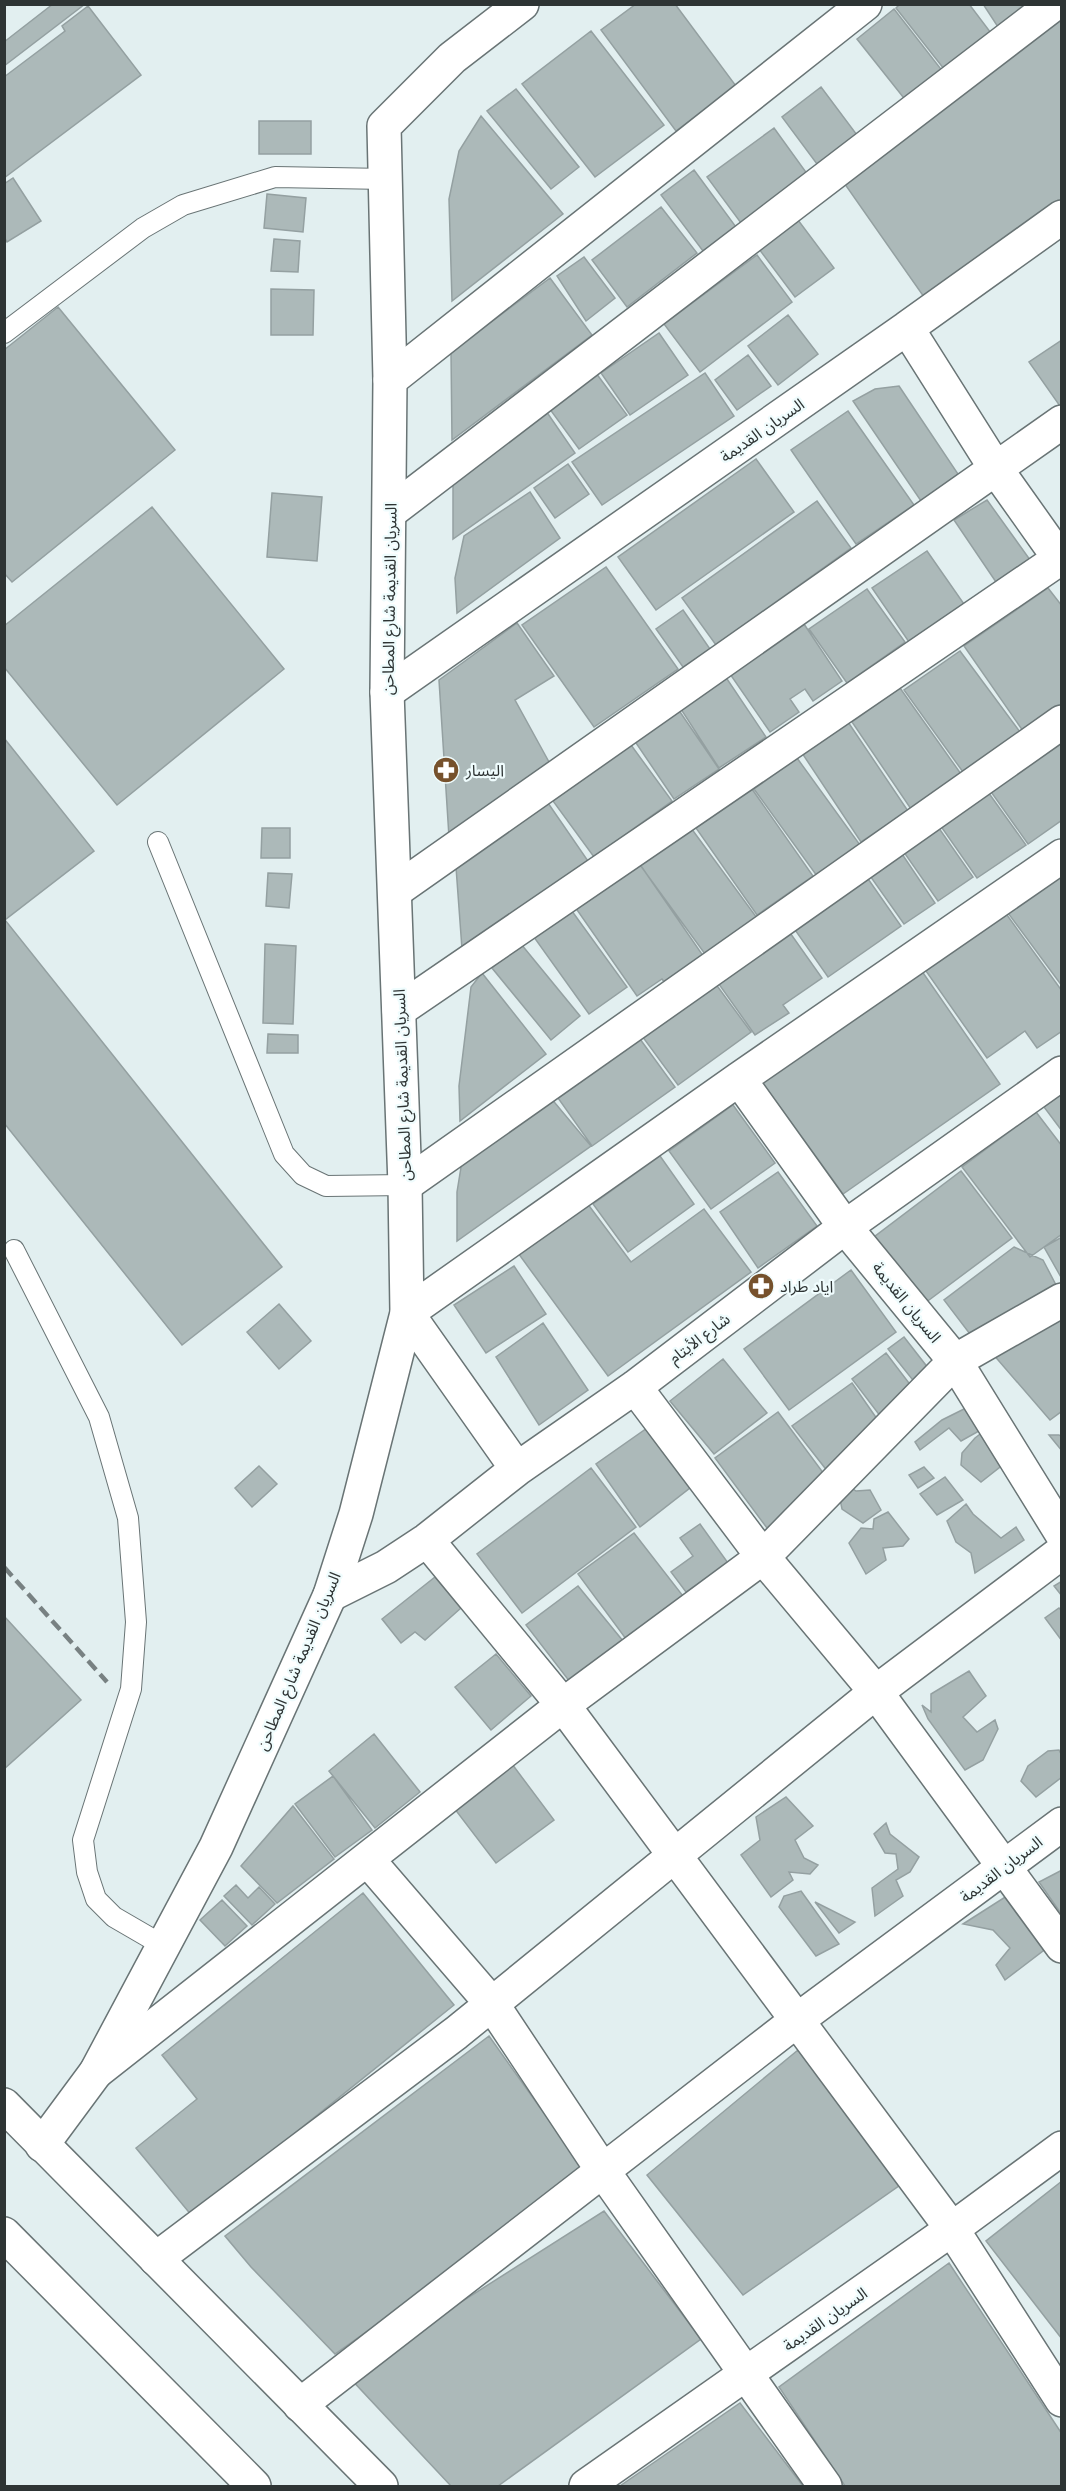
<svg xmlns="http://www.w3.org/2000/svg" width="1066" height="2491" font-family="Montserrat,'Noto Sans Arabic',sans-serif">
<rect width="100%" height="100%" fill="#e2eff0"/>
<!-- building -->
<path fill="#acb9b9" stroke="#94a0a1" stroke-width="1.5" d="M 53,4 L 85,4 L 4,66 L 4,42 Z
M 636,4 L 675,4 L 736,86 L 676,131 L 601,30 Z
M 900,4 L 969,4 L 991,33 L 944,69 L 896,8 Z
M 983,4 L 1029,4 L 998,27 Z
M 88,6 L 141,75 L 4,178 L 4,77 L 65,31 L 62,26 Z
M 894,9 L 944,73 L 907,102 L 857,39 Z
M 1062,10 L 1062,200 L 924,297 L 835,170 Z
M 591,31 L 664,125 L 595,177 L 522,84 Z
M 821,87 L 857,135 L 817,164 L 782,117 Z
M 516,89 L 579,167 L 551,189 L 487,111 Z
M 481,116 L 563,214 L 452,301 L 449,199 L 459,151 Z
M 259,121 L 311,121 L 311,154 L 259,154 Z
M 774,128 L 808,175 L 741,223 L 707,177 Z
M 694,170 L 736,227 L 703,251 L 661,195 Z
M 13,178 L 41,221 L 7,242 L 4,237 L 4,184 Z
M 267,194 L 306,198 L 303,232 L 264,228 Z
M 661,207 L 697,253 L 627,307 L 592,260 Z
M 795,216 L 834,268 L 795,297 L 756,245 Z
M 274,239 L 300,241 L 298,272 L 271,271 Z
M 757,255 L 792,302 L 700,372 L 664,324 Z
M 584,257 L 615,298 L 586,321 L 557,276 Z
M 550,278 L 592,335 L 452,440 L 451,352 Z
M 271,289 L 314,290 L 313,335 L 271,335 Z
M 58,307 L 175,450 L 12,582 L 4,573 L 4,350 Z
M 788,315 L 818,354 L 778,385 L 748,346 Z
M 659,333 L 688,375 L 630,415 L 601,373 Z
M 1062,340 L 1062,409 L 1029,362 Z
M 748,355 L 771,386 L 737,410 L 715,380 Z
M 596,373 L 627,415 L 579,449 L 549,408 Z
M 705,373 L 734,416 L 602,505 L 572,462 Z
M 899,386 L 958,474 L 921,501 L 853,401 L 875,389 Z
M 546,411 L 575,453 L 453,539 L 453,476 Z
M 848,411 L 914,505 L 856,544 L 791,450 Z
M 756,459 L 794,512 L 656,610 L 618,557 Z
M 568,464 L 589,494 L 555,518 L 534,488 Z
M 530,492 L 560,538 L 457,613 L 455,578 L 464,536 Z
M 272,493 L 322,497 L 317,561 L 267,557 Z
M 987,500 L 1033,564 L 998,585 L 954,520 Z
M 817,501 L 851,548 L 716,645 L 682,598 Z
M 152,507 L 284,669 L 117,805 L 4,667 L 4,626 Z
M 927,551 L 964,604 L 909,642 L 872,588 Z
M 606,567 L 678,669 L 594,727 L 522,625 Z
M 1048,588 L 1062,606 L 1062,704 L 1023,731 L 964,646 Z
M 867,589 L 905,642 L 847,683 L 809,629 Z
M 683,610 L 710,649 L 683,667 L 656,629 Z
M 517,623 L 554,676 L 515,700 L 549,762 L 482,810 L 449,837 L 439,680 Z
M 804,624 L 842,681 L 813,701 L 805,689 L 790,699 L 799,712 L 770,732 L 730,674 Z
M 960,651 L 1020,732 L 963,772 L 904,690 Z
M 723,673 L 766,737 L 719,768 L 677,703 Z
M 900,688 L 961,774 L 911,809 L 852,722 Z
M 678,709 L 719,769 L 674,799 L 634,740 Z
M 848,722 L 908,811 L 861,842 L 802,753 Z
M 1062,736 L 1062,820 L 1028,844 L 989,789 Z
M 4,738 L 94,851 L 5,920 L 282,1267 L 182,1345 L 4,1123 Z
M 631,745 L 672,801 L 594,857 L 553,801 Z
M 797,758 L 860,845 L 817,876 L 754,789 Z
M 752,789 L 813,876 L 757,915 L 696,828 Z
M 988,792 L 1026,845 L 977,878 L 940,825 Z
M 548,803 L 588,861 L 462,949 L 456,867 Z
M 936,824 L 973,877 L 938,901 L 901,848 Z
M 262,828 L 290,828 L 290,858 L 261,858 Z
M 691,828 L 757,918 L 705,954 L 640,865 Z
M 900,851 L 935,903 L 904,924 L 868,873 Z
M 639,863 L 706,960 L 668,987 L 662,979 L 637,996 L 575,907 Z
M 268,873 L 292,874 L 289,908 L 266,906 Z
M 1062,874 L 1062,986 L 1008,913 Z
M 866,876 L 901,926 L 828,977 L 793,927 Z
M 569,907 L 627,987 L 589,1014 L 531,933 Z
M 1007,915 L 1062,991 L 1062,1031 L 1037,1048 L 1025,1031 L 987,1058 L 926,971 Z
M 788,930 L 822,978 L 783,1005 L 789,1013 L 755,1035 L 716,980 Z
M 265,944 L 296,946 L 293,1024 L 263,1023 Z
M 521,944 L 580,1016 L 551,1040 L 492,968 Z
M 919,967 L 1000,1084 L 843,1194 L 762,1082 Z
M 482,973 L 546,1054 L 460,1121 L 459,1086 L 471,987 Z
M 715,983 L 751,1032 L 678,1085 L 642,1036 Z
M 268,1034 L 298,1035 L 298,1053 L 267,1053 Z
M 640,1039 L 675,1087 L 592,1146 L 558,1098 Z
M 1062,1094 L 1062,1131 L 1044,1107 Z
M 550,1097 L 591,1146 L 457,1241 L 457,1192 L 463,1155 Z
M 733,1105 L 775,1163 L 711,1209 L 669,1151 Z
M 1036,1112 L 1062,1146 L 1062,1234 L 1030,1257 L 962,1167 Z
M 660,1156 L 694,1204 L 628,1252 L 593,1204 Z
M 961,1171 L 1012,1238 L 921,1306 L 870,1240 Z
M 778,1172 L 817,1226 L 758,1268 L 720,1212 Z
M 587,1203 L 631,1262 L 704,1209 L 751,1272 L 608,1376 L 518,1253 Z
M 1062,1237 L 1062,1279 L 1044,1247 Z
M 1014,1247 L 1043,1260 L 1056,1285 L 973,1338 L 944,1300 Z
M 514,1266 L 546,1314 L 486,1353 L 454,1305 Z
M 851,1270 L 896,1332 L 789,1410 L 744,1349 Z
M 279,1304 L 311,1341 L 279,1369 L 247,1332 Z
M 1062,1315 L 1062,1411 L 1050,1420 L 992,1353 Z
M 543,1323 L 588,1390 L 539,1425 L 496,1357 Z
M 904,1337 L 939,1382 L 924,1394 L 888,1349 Z
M 886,1353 L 912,1387 L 887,1425 L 852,1379 Z
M 723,1359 L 767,1413 L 714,1454 L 670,1401 Z
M 852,1383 L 882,1426 L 832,1477 L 792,1426 Z
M 978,1402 L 995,1422 L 961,1441 L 949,1428 L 920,1450 L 915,1442 L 942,1420 Z
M 778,1412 L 830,1482 L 767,1528 L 715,1458 Z
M 992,1425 L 1014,1456 L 981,1482 L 961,1465 L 962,1453 L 975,1438 Z
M 650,1426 L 695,1484 L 640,1527 L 596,1464 Z
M 1049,1435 L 1059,1435 L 1062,1437 L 1062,1451 Z
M 259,1466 L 277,1484 L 252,1507 L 235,1488 Z
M 924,1467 L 934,1478 L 918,1488 L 909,1475 Z
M 591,1468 L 636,1527 L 522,1613 L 477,1554 Z
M 945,1477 L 963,1500 L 937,1515 L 920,1494 Z
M 844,1483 L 856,1491 L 870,1490 L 881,1510 L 863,1523 L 842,1509 L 840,1499 Z
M 966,1504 L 973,1514 L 1001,1538 L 1016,1527 L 1024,1540 L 975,1573 L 971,1553 L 956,1542 L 947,1521 Z
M 888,1512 L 909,1539 L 903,1546 L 883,1548 L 886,1560 L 866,1574 L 849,1543 L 861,1528 L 873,1529 L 874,1519 Z
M 700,1524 L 728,1563 L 686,1592 L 671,1572 L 693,1556 L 680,1538 Z
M 634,1533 L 683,1596 L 626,1639 L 578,1574 Z
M 435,1577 L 461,1608 L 425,1640 L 415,1632 L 401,1643 L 382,1619 Z
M 1062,1581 L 1062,1596 L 1054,1586 Z
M 578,1586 L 623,1641 L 570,1682 L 526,1625 Z
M 1059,1608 L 1062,1611 L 1062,1641 L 1045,1618 Z
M 4,1616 L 81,1700 L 4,1769 Z
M 496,1654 L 531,1696 L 491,1730 L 455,1687 Z
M 969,1671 L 986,1696 L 963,1717 L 977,1732 L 995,1720 L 998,1729 L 983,1760 L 965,1770 L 928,1719 L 922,1705 L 931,1712 L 931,1694 Z
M 374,1734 L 420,1792 L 375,1828 L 329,1771 Z
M 1059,1750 L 1062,1756 L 1062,1777 L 1036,1797 L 1021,1781 L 1028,1766 L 1048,1751 Z
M 512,1764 L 554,1820 L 496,1863 L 454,1808 Z
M 333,1776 L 372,1830 L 335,1857 L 295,1804 Z
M 786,1797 L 813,1826 L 795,1840 L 804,1858 L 818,1865 L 810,1874 L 789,1872 L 793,1880 L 771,1897 L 741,1855 L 760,1840 L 756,1817 Z
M 293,1806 L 334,1859 L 277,1903 L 241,1866 Z
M 886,1823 L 890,1834 L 919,1857 L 910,1872 L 896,1880 L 903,1896 L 875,1916 L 872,1888 L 898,1869 L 896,1854 L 885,1853 L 874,1834 Z
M 1062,1870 L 1062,1915 L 1039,1882 Z
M 236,1885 L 248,1898 L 259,1887 L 275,1904 L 252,1925 L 224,1896 Z
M 801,1891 L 839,1944 L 816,1956 L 779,1907 L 784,1896 Z
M 1013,1892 L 1052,1944 L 1005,1980 L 996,1965 L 1010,1948 L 993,1930 L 963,1924 Z
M 363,1893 L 454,2005 L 192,2216 L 136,2148 L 197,2099 L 162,2055 Z
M 222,1900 L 247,1926 L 225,1946 L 200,1920 Z
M 815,1902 L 855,1922 L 839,1933 Z
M 489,2036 L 588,2175 L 335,2354 L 251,2267 L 225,2236 Z
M 798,2050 L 903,2183 L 743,2295 L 647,2175 Z
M 1062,2181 L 1062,2339 L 986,2241 Z
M 604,2211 L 701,2339 L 498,2486 L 451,2486 L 349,2377 L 403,2339 Z
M 949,2263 L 1062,2434 L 1062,2486 L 845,2486 L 779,2387 Z
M 740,2403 L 803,2486 L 620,2486 Z"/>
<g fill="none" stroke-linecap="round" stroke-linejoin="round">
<defs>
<path id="service" d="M 4,333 L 143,228 L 183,205 L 275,177 L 386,179
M 158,842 L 284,1154 L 303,1175 L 326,1186 L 405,1185
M 14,1250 L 99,1417 L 128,1518 L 136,1622 L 131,1689 L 83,1840 L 87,1872 L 96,1899 L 114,1917 L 164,1946"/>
<path id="minor" d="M 907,328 L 1062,217
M 390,380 L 865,4
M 390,512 L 1054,4
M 387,692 L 907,328 L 996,469 L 1062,562
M 395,891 L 1062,422
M 399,1010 L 1062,557
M 739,1079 L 845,1227 L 955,1361 L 1062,1534
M 405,1185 L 1062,722
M 635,1387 L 763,1557 L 876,1692 L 1062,1946
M 517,1469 L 407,1313 L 739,1079 L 1062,856
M 427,1540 L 563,1705 L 952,2229 L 1062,2400
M 330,1595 L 386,1567 L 427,1540 L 517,1469 L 635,1387 L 845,1227 L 1062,1073
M 368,1860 L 492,2004 L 603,2171 L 825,2486
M 96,2072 L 563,1705 L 763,1557 L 955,1361 L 1062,1300
M 156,2259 L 456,2033 L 876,1692 L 1062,1552
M 300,2405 L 796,2021 L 1062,1824
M 586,2486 L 952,2229 L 1062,2148"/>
<path id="tertiary" d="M 42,2145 L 96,2072 L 216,1847 L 330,1595 L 356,1514 L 407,1313 L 405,1185 L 387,692 L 390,380 L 384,126 L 452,58 L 522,4"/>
<path id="secondary" d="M 4,2105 L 381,2486
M 4,2234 L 254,2486"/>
</defs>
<!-- service casing -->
<use href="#service" stroke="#697475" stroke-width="22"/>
<!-- minor casing -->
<use href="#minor" stroke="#697475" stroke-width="36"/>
<!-- tertiary casing -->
<use href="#tertiary" stroke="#697475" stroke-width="36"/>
<!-- secondary casing -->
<use href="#secondary" stroke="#697475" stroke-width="36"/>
<!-- service -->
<use href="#service" stroke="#fff" stroke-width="20"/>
<!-- minor -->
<use href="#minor" stroke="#fff" stroke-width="33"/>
<!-- tertiary -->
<use href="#tertiary" stroke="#fff" stroke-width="33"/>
<!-- secondary -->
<use href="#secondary" stroke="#fff" stroke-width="33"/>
<!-- rail -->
<path stroke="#788182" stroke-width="4.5" stroke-dasharray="12 6" stroke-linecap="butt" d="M 4,1567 L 107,1682"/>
</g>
<!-- icons -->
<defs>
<symbol id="pharmacy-disc" viewBox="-11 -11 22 22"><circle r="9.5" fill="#76512c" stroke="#effcfd"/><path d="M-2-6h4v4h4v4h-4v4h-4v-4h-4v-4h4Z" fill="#fff"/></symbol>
</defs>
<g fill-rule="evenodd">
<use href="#pharmacy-disc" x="431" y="755" width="30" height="30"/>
<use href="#pharmacy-disc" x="746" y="1271" width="30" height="30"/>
</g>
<g text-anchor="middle" stroke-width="4.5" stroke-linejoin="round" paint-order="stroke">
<!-- street labels -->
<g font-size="16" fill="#2e3434" stroke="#effcfd">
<text transform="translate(762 430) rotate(-35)" y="6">السريان القديمة</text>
<text transform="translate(389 599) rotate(-89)" y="6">السريان القديمة شارع المطاحن</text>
<text transform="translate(402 1085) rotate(-92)" y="6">السريان القديمة شارع المطاحن</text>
<text transform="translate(907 1302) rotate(51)" y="6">السريان القديمة</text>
<text transform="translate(699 1338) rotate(-37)" y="6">شارع الأيتام</text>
<text transform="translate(298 1661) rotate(-67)" y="6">السريان القديمة شارع المطاحن</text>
<text transform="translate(1001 1869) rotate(-37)" y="6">السريان القديمة</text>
<text transform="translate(825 2319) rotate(-35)" y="6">السريان القديمة</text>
</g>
<!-- poi labels -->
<g font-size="16" fill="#2e3434" stroke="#effcfd" text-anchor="start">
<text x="466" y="776">اليسار</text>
<text x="780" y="1292">اياد طراد</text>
</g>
</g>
<!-- border -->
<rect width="1066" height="2491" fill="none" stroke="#2e3434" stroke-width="12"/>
</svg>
